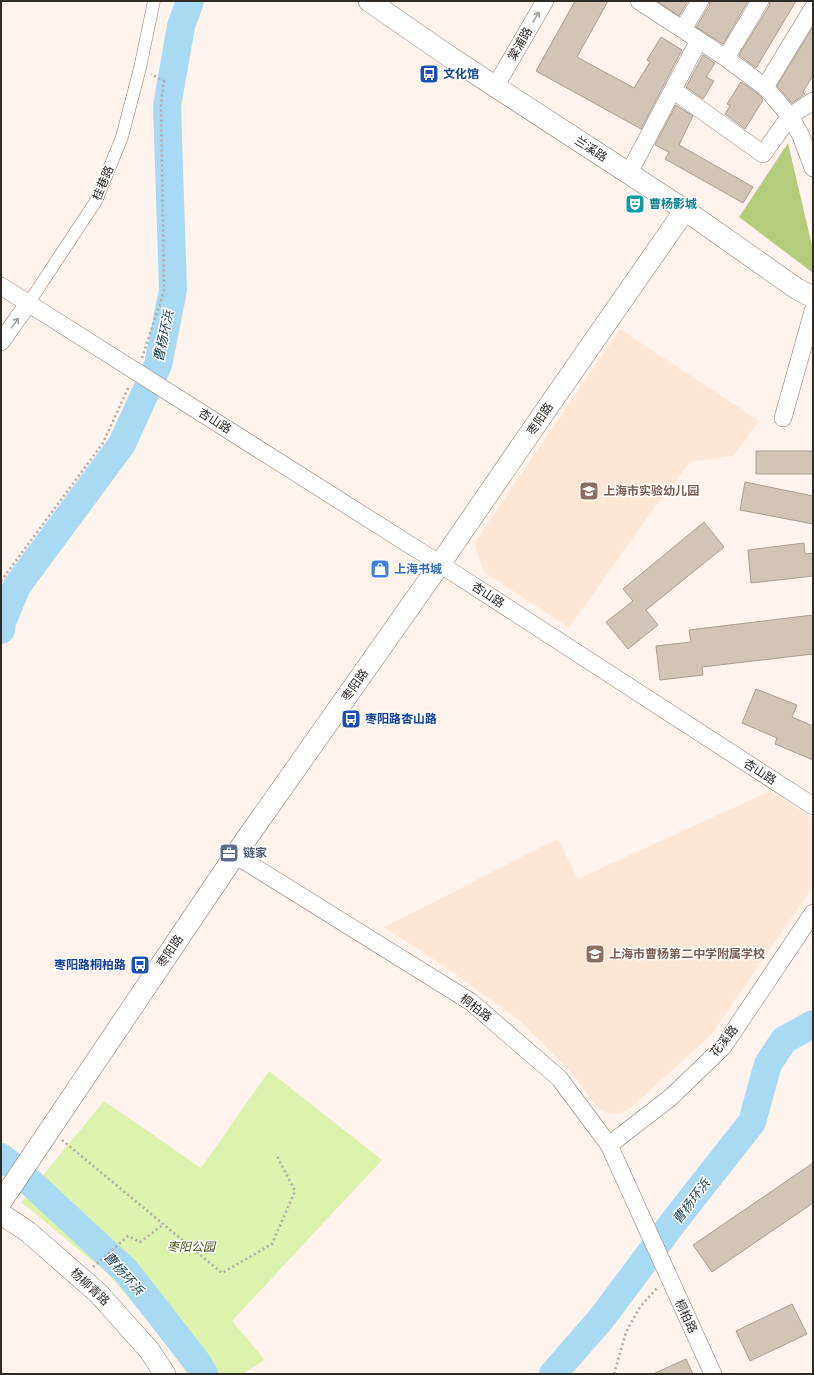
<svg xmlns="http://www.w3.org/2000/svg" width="814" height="1375" font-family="'Playfair Display','Noto Sans SC',serif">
<rect width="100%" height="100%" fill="#fef4ed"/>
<!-- built -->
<path fill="#ffe7d7" d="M 620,329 L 759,421 L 733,456 L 690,462 L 646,519 L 569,628 L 484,572 L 474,543 Z
M 770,791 L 813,818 L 813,887 L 711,1035 L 633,1106 L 623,1112 L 611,1114 L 600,1110 L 569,1070 L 521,1022 L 450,970 L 384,927 L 558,839 L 578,879 Z"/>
<!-- green -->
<path fill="#ddf2ac" d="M 269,1071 L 382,1160 L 232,1321 L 265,1360 L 242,1374 L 187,1374 L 158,1332 L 108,1274 L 21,1202 L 104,1101 L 201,1168 Z"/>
<!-- forest -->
<path fill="#b5cc7d" d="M 788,143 L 813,250 L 813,273 L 739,217 Z"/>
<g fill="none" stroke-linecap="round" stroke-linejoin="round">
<!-- river -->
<path stroke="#a8daf4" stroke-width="28" d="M 1,630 L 2,622 L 17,586 L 122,444 L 158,365 L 173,290 L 167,106 L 181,26 L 190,1
M 1,1157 L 10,1164
M 31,1183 L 126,1271 L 197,1362 L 204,1374
M 553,1374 L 601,1319 L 675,1220 L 752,1122 L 768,1064 L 784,1040 L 813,1024"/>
</g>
<!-- building -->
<path fill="#d2c5b7" stroke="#aa9e91" d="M 575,1 L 608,1 L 577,57 L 634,88 L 650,62 L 647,60 L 661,37 L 682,50 L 641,129 L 536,71 Z
M 657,1 L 688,1 L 679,16 Z
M 710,1 L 748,1 L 723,44 L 696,27 L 709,6 Z
M 770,1 L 796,1 L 756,68 L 739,55 L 769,6 Z
M 813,27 L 813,75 L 803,92 L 805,94 L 792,103 L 777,86 Z
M 703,55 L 715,63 L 706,77 L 714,81 L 703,99 L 686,87 Z
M 741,82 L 758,94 L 763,100 L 745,129 L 725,114 L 730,106 L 727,104 Z
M 676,105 L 693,116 L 679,145 L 753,187 L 743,203 L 665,159 L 669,152 L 655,145 Z
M 756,451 L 813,451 L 813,474 L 756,474 Z
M 745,482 L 813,496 L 813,524 L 740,510 Z
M 704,522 L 724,547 L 646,610 L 658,625 L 628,649 L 606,622 L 633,601 L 623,589 Z
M 804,543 L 805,554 L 813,553 L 813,576 L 751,583 L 748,550 Z
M 813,615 L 813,654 L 702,667 L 703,675 L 660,680 L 656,646 L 691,642 L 689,630 Z
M 756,689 L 797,705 L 792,717 L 813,726 L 813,760 L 775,744 L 777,738 L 742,723 Z
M 813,1163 L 813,1203 L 712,1272 L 693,1245 Z
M 792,1304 L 807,1334 L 750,1361 L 736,1331 Z
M 686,1359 L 693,1374 L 653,1374 Z"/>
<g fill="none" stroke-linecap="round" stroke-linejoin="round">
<defs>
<path id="pedestrian" d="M 28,304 L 96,201 L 122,137 L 140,68 L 154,1"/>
<path id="minor" d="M 639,1 L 726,58 L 765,87 L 790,116 L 801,136 L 813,168
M 683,29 L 700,1
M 726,58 L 760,1
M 495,87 L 545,1
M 765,87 L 813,8
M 673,90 L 763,154 L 790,116 L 813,101
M 629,173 L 699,40
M 1,286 L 440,564 L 813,806
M 1,342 L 28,304
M 783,418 L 813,311
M 235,855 L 471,1002 L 559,1078 L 609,1145 L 713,1374
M 609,1145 L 670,1098 L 723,1047 L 813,913"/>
<path id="tertiary" d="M 369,1 L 450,57 L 685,210 L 797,289 L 813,297
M 1,1202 L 235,855 L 440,564 L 548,407 L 685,210
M 1,1214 L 27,1231 L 98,1293 L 149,1350 L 165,1374"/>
</defs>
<!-- pedestrian casing -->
<use href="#pedestrian" stroke="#8b7c72" stroke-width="13"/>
<!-- minor casing -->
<use href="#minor" stroke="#8b7c72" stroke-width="18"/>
<!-- tertiary casing -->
<use href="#tertiary" stroke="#8b7c72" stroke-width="22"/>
<!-- path -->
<path stroke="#b1a9a2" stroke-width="2.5" stroke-dasharray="2 3" stroke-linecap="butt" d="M 142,358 L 164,291 L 161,104 L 164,81 L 151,74
M 1,581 L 103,443 L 129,386
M 62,1140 L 222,1273 L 272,1244 L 295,1191 L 276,1154
M 93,1267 L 128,1236 L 140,1242 L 164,1224
M 614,1374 L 626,1332 L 640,1307 L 657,1288"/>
<!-- pedestrian -->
<use href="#pedestrian" stroke="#fff" stroke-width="12"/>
<!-- minor -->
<use href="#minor" stroke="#fff" stroke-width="17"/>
<!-- tertiary -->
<use href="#tertiary" stroke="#fff" stroke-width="21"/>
</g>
<!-- one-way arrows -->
<defs><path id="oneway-shaft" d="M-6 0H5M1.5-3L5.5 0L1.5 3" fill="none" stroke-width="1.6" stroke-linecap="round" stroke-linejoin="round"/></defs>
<g stroke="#a29f9d">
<use href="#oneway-shaft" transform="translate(536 17) rotate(-60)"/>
<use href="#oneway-shaft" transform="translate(15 323) rotate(-55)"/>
</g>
<!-- icons -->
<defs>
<symbol id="bus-square" viewBox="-11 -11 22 22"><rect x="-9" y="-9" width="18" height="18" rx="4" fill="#1a4fb4" stroke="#fff"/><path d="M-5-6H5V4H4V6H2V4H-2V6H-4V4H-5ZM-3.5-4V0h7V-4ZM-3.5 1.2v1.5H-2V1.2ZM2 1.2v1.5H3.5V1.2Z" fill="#fff"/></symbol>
<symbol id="theatre-square" viewBox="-11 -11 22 22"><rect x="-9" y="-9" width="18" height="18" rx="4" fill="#0f9aa8" stroke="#fff"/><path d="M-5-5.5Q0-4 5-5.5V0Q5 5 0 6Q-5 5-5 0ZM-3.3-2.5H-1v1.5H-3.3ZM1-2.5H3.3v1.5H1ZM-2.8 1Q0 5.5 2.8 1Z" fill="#fff"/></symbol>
<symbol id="school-square" viewBox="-11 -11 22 22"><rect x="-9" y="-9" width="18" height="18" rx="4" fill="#8d6e63" stroke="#fff"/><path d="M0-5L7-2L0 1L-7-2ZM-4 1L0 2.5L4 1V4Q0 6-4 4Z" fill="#fff"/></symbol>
<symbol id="shop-square" viewBox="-11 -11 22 22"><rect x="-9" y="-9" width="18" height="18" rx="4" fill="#3f7fe0" stroke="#fff"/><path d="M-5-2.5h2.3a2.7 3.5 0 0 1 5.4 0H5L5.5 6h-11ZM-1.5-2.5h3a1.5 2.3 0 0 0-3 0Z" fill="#fff"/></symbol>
<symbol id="office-square" viewBox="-11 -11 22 22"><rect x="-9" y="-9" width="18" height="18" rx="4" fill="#5c6f8a" stroke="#fff"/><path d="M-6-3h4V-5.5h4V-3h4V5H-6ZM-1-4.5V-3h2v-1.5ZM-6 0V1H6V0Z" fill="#fff"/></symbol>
</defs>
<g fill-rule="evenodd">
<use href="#bus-square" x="418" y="63" width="22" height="22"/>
<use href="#theatre-square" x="624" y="193" width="22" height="22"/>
<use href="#school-square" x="578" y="480" width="22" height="22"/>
<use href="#shop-square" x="369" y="558" width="22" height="22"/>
<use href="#bus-square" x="340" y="708" width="22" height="22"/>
<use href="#office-square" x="218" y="842" width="22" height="22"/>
<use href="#school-square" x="584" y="943" width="22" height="22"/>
<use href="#bus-square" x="129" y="954" width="22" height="22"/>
</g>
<g text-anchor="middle" stroke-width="3" stroke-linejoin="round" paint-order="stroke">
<!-- street labels -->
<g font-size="12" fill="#302a25" stroke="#fff">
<text transform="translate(520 44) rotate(-60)" y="4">棠浦路</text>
<text transform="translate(591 149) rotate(33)" y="4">兰溪路</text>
<text transform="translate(103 183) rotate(-67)" y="4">桂巷路</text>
<text transform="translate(540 419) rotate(-56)" y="4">枣阳路</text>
<text transform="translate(215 421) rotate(32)" y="4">杏山路</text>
<text transform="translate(488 595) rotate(33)" y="4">杏山路</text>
<text transform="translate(355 685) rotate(-55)" y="4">枣阳路</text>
<text transform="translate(760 772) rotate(33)" y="4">杏山路</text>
<text transform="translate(170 951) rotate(-56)" y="4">枣阳路</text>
<text transform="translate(476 1008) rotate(38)" y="4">桐柏路</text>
<text transform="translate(724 1041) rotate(-51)" y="4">花溪路</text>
<text transform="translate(90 1287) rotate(43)" y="4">杨柳青路</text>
<text transform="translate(686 1316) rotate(65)" y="4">桐柏路</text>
</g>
<!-- transit labels -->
<g font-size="12" font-weight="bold" fill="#164399" stroke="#fff" text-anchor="start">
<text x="443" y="78">文化馆</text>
<text x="365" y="723">枣阳路杏山路</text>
<text x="126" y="969" text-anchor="end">枣阳路桐柏路</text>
</g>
<!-- culture labels -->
<g font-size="12" font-weight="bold" fill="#0d838f" stroke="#fff" text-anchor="start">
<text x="649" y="208">曹杨影城</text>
</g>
<!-- education labels -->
<g font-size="12" font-weight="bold" fill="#785e54" stroke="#fff" text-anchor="start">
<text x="603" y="495">上海市实验幼儿园</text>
<text x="609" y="958">上海市曹杨第二中学附属学校</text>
</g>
<!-- shop labels -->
<g font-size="12" font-weight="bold" fill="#366cbe" stroke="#fff" text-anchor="start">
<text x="394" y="573">上海书城</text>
</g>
<!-- service labels -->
<g font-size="12" font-weight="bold" fill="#4e5e75" stroke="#fff" text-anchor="start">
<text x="243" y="857">链家</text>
</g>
<!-- park labels -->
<g font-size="12" font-style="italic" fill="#45531b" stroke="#fff">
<text x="191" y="1251">枣阳公园</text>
</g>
<!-- water labels -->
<g font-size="13" font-style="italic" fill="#1f4658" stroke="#fff">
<text transform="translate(163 336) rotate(-78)" y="5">曹杨环浜</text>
<text transform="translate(691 1201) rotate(-53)" y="5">曹杨环浜</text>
<text transform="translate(124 1273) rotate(48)" y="5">曹杨环浜</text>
</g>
</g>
<!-- border -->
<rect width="814" height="1375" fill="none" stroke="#302a25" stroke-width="4"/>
</svg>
